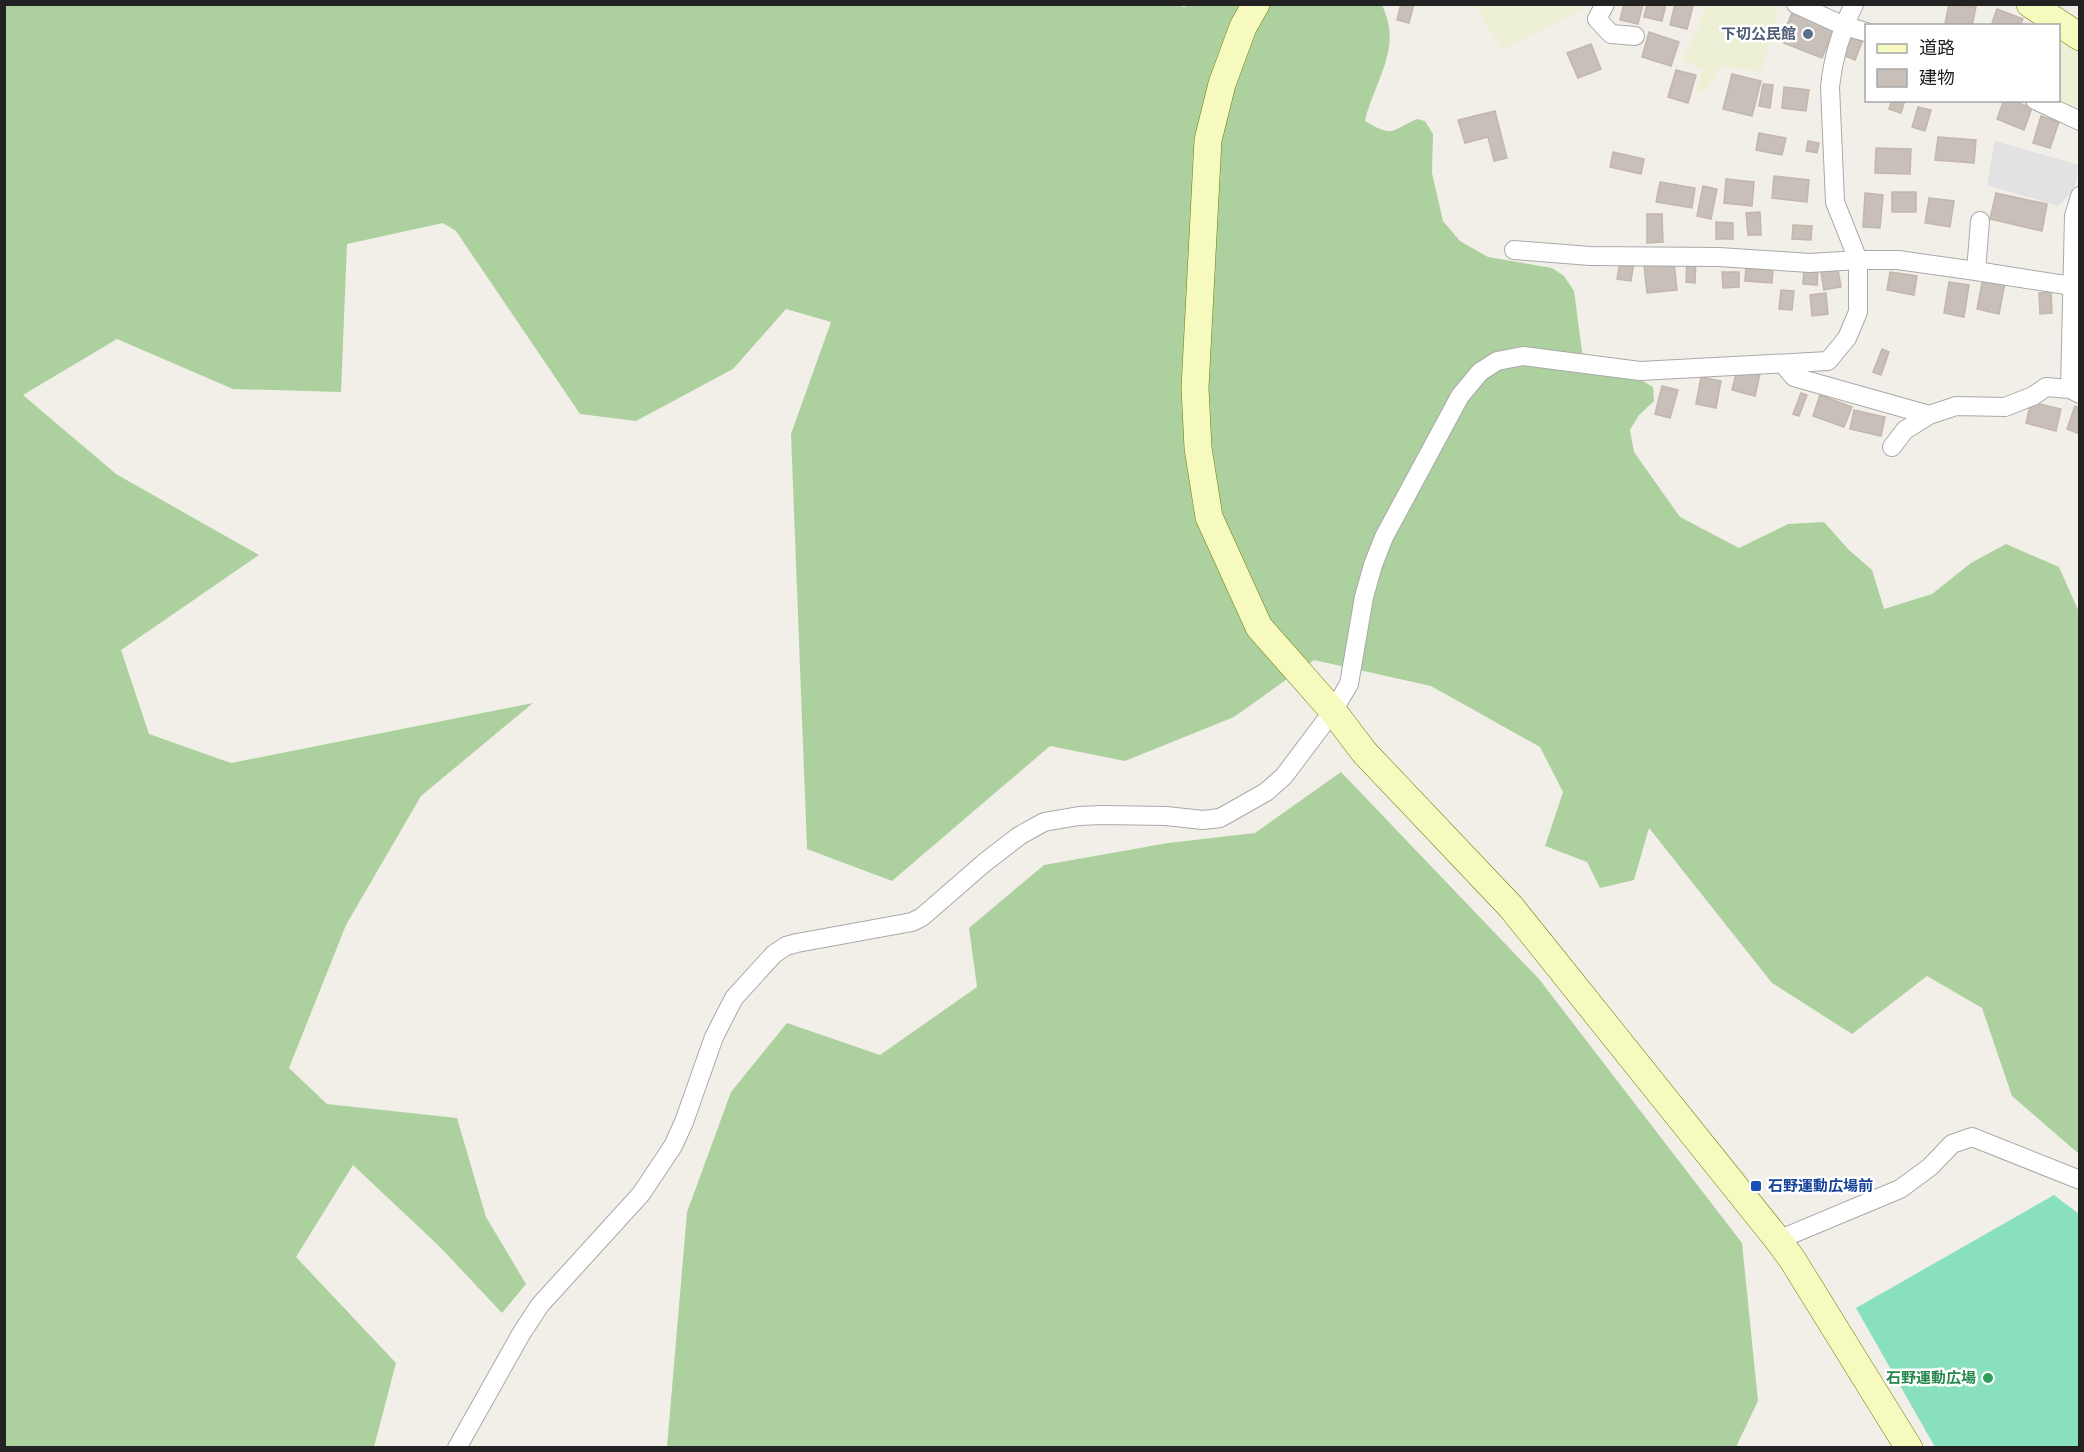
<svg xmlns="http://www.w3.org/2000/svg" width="2084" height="1452" font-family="'Varela Round','Noto Sans JP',sans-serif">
<rect width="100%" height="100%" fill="#f2efe9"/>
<!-- farmland -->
<path fill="#eef0d5" d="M 1474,5 L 1591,5 L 1502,50 Z
M 1705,5 L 1779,5 L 1761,73 L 1724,65 L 1703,94 L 1697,91 L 1702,70 L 1682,59 L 1696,32 L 1705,9 Z
M 2059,40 L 2079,53 L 2079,96 L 2075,112 L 2054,101 L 2058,100 Z"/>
<!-- forest -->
<path fill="#add19e" d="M 1174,4 L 1184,7 L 1193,4 L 1382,5 C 1385,12 1388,19 1389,27 C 1394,59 1372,90 1365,121 C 1394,138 1390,131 1417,119 L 1425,121 L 1433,134 L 1432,173 L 1443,221 L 1460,241 L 1488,257 L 1552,268 L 1564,276 L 1574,291 L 1583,359 L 1636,377 L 1653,387 L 1654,401 L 1639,415 L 1630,430 L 1634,452 L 1680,517 L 1739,548 L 1788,524 L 1824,522 L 1849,550 L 1872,570 L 1884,609 L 1932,594 L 1971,563 L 2006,544 L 2059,567 L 2079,612 L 2079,1154 L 2012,1096 L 1982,1008 L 1927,976 L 1852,1034 L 1772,983 L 1649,828 L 1634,880 L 1600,888 L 1587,862 L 1545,846 L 1563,792 L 1540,747 L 1431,686 L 1314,660 L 1234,717 L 1125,761 L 1050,746 L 892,881 L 807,849 L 791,434 L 831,322 L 786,309 L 733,369 L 636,421 L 580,414 L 456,231 L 443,223 L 347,244 L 341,392 L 233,389 L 117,339 L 23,395 L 116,474 L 259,555 L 121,650 L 149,734 L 231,763 L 533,703 L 421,796 L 346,925 L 289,1068 L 327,1104 L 457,1118 L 486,1217 L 526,1284 L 502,1313 L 440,1247 L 353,1165 L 296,1257 L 396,1363 L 374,1447 L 5,1448 L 5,5 Z
M 1341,772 L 1539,979 L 1742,1243 L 1758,1401 L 1736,1447 L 667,1447 L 687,1212 L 731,1092 L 787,1023 L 880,1055 L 977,987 L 969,928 L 1044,865 L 1168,843 L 1255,833 Z"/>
<!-- pitch -->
<path fill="#88e0be" d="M 2054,1195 L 2079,1214 L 2079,1447 L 1935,1447 L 1856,1308 Z"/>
<!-- parking -->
<path fill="#e2e2e2" d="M 1995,141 L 2079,165 L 2074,190 L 2058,206 L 1987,185 Z"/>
<!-- building -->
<path fill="#c7bfb8" stroke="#c4b6ab" stroke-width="1.5" d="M 1401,4 L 1414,4 L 1409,23 L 1397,20 Z
M 1624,4 L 1643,4 L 1638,24 L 1620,20 Z
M 1647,4 L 1666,4 L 1662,21 L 1644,17 Z
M 1675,4 L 1693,6 L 1687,29 L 1670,25 Z
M 1949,4 L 1976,7 L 1972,26 L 1945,24 Z
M 1997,9 L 2023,19 L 2020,26 L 1991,26 Z
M 1792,13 L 1834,30 L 1822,58 L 1784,43 L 1786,38 L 1782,37 Z
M 1649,32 L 1679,42 L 1671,66 L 1642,57 Z
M 1852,33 L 1864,37 L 1855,60 L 1843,55 Z
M 1591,44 L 1601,69 L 1578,78 L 1567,53 Z
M 1676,70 L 1696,75 L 1688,103 L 1668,97 Z
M 1732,74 L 1761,81 L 1752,116 L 1723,109 Z
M 1763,84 L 1773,85 L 1770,108 L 1759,106 Z
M 1784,87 L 1809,90 L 1806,111 L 1782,108 Z
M 1892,100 L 1905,100 L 1901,113 L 1889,109 Z
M 2004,100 L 2011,100 L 2032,108 L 2024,130 L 1997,119 Z
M 1918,107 L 1931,110 L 1925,131 L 1912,127 Z
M 1495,111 L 1507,158 L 1494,161 L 1488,137 L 1465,143 L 1458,120 Z
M 2041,116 L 2059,122 L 2050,148 L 2033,143 Z
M 1759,133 L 1786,138 L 1782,155 L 1756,150 Z
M 1938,137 L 1976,140 L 1974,163 L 1935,160 Z
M 1808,141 L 1819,143 L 1817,153 L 1806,151 Z
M 1876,148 L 1911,149 L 1910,174 L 1875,173 Z
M 1613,152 L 1644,159 L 1641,174 L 1610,167 Z
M 1774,176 L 1809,180 L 1807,202 L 1772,198 Z
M 1726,179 L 1754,182 L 1752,206 L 1724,203 Z
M 1660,182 L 1695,188 L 1692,208 L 1656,202 Z
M 1703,186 L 1717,189 L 1711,219 L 1697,216 Z
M 1892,192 L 1916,192 L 1916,212 L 1892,212 Z
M 1865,193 L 1883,195 L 1880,228 L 1863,227 Z
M 1996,193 L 2047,204 L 2042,231 L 1990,219 Z
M 1929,198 L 1954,201 L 1950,227 L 1925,223 Z
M 1760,212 L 1761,235 L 1748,235 L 1746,213 Z
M 1647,214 L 1662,214 L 1663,242 L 1647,243 Z
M 1716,222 L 1733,223 L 1733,239 L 1716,239 Z
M 1793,225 L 1812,226 L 1811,240 L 1792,239 Z
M 1620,260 L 1634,262 L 1631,281 L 1617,279 Z
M 1687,260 L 1696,260 L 1695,283 L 1686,282 Z
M 1674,262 L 1677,290 L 1647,293 L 1644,265 Z
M 1837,264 L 1841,287 L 1824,290 L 1820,267 Z
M 1746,266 L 1773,268 L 1772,283 L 1745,281 Z
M 1804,268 L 1818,269 L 1817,285 L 1803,284 Z
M 1722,272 L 1739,272 L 1739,287 L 1723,288 Z
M 1890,272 L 1917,276 L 1914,295 L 1887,290 Z
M 1983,278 L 2005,283 L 1999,314 L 1977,309 Z
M 1949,282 L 1969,285 L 1964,317 L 1944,313 Z
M 1781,290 L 1794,291 L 1792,310 L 1779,309 Z
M 2051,292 L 2052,313 L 2040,314 L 2039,293 Z
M 1826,293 L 1828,314 L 1812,316 L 1810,295 Z
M 1882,349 L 1889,352 L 1881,375 L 1873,372 Z
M 1737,369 L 1760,374 L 1755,396 L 1732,390 Z
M 1701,377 L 1721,381 L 1716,408 L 1696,404 Z
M 1662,386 L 1678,390 L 1670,418 L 1655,414 Z
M 1801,393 L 1807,395 L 1799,416 L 1793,414 Z
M 1820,395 L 1852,407 L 1844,427 L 1813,416 Z
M 2031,402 L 2061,409 L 2056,431 L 2026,423 Z
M 2075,406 L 2080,408 L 2080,434 L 2067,429 Z
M 1854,410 L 1885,417 L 1881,436 L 1850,429 Z"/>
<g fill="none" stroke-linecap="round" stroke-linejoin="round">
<defs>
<path id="street" d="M 1605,4 L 1597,19 L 1611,34 L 1635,36
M 1796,4 L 1844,26 L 1866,32
M 2035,100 L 2080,121
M 1514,250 L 1590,256 L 1719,257 L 1810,263 L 1858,260 L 1898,260 L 1976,271 L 1980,221
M 1976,271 L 2072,286
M 1783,364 L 1794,377 L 1929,415
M 2070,389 L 2074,216 L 2080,196
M 1892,447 L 1905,430 L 1929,415 L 1956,406 L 2005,407 L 2033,396 L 2046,387 L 2070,389 L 2080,394
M 1778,1240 L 1900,1189 L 1930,1167 L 1952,1144 L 1972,1137 L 2080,1180
M 457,1448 L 521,1334 L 540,1305 L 641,1194 L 673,1146 L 684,1122 L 714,1037 L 734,998 L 774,954 L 786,946 L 797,943 L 912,922 L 922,917 L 984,863 L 1019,836 L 1044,822 L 1079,816 L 1102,815 L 1166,816 L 1203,820 L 1220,818 L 1266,792 L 1284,776 L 1333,711 L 1349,684 L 1364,597 L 1373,565 L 1384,537 L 1460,396 L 1480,372 L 1497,361 L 1523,356 L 1640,371 L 1828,361 L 1847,338 L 1858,312 L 1858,260 L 1835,202 L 1830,87 C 1833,58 1841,31 1854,4"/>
<path id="secondary" d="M 1256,4 L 1243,27 L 1222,84 L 1208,140 L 1195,388 L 1198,448 L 1209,517 L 1259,627 L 1333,711 L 1364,752 L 1511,907 L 1778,1240 L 1792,1259 L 1909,1448
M 2030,4 L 2080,37"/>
</defs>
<!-- street casing -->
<use href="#street" stroke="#a9a9a9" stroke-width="20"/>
<!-- secondary casing -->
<use href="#secondary" stroke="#707d05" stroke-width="28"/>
<!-- street -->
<use href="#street" stroke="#fff" stroke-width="18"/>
<!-- secondary -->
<use href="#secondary" stroke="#f7fabf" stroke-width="27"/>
</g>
<!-- markers -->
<circle fill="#5c6f8a" stroke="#fff" stroke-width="2" cx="1808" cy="34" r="6"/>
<rect fill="#1a4fb4" stroke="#fff" stroke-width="2" x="1750" y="1180" width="12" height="12" rx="3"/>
<circle fill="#2e9e5b" stroke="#fff" stroke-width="2" cx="1988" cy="1378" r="6"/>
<g text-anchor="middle" stroke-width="5" stroke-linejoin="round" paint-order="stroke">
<!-- service labels -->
<g font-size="15" font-weight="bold" fill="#4e5e75" stroke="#fff" text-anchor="end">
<text x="1796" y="39">下切公民館</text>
</g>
<!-- transit labels -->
<g font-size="15" font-weight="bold" fill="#164399" stroke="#fff" text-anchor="start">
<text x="1768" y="1191">石野運動広場前</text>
</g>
<!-- leisure labels -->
<g font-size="15" font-weight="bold" fill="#27864d" stroke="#fff" text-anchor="end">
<text x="1976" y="1383">石野運動広場</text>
</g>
</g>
<!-- border -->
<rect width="2084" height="1452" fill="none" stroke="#222222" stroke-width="12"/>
<!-- legend -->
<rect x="1865" y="24" width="195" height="78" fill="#ffffff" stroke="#a7a7a7" stroke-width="1.5"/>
<rect x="1877" y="44" width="30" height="9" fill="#f7fabf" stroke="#a7a7a7" stroke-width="1.5"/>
<text x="1919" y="54" font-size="18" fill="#222222">道路</text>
<rect x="1877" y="69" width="30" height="18" fill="#c7bfb8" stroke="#a7a7a7" stroke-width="1.5"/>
<text x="1919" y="84" font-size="18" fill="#222222">建物</text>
</svg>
